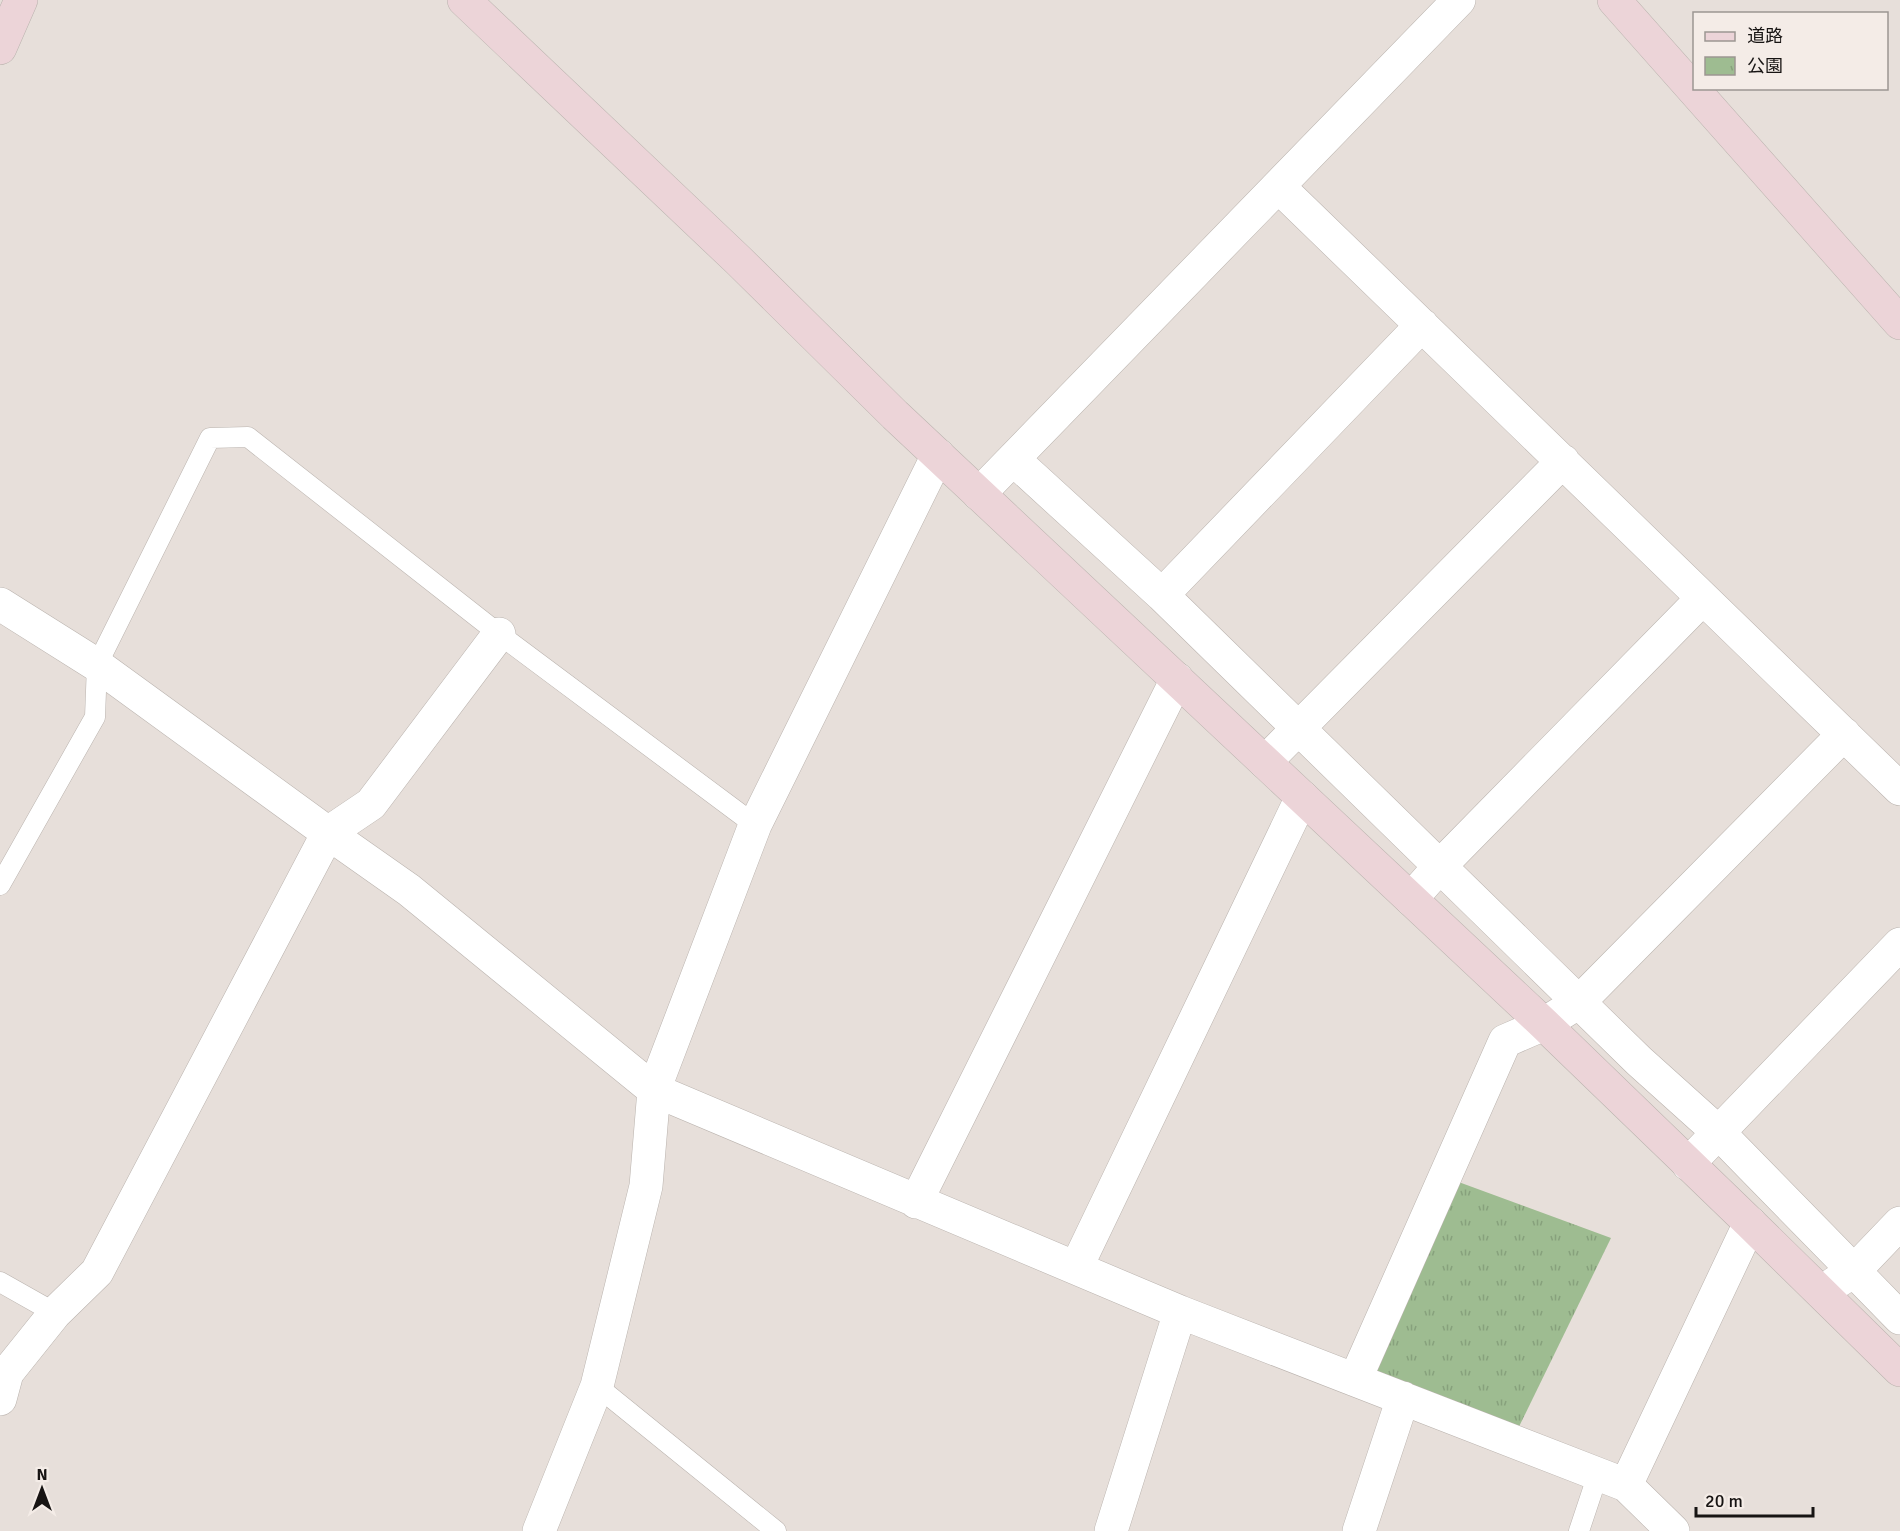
<svg xmlns="http://www.w3.org/2000/svg" width="1900" height="1531" font-family="Signika,'Noto Sans JP',sans-serif">
<defs>
<pattern id="park-tufts" width="24" height="20" patternUnits="userSpaceOnUse" patternTransform="scale(1.5)"><rect width="24" height="20" fill="#9ebc91"/><path d="M3 7l-1-3M5 7V3M7 7l1-3M15 17l-1-3M17 17v-4M19 17l1-3" fill="none" stroke="#87a17c"/></pattern>
</defs>
<rect width="100%" height="100%" fill="#e7dfda"/>
<!-- park -->
<path fill="url(#park-tufts)" d="M 1445,1177 L 1611,1238 L 1512,1441 L 1355,1380 Z"/>
<g fill="none" stroke-linecap="round" stroke-linejoin="round">
<defs>
<path id="lane" d="M 0,885 L 95,717 L 97,665 L 210,438 L 248,437 L 499,634 L 755,825
M 0,1282 L 55,1313
M 597,1386 L 776,1531
M 1579,1531 L 1598,1474"/>
<path id="street" d="M 1279,187 L 1900,789
M 1013,459 L 1162,595 L 1639,1061 L 1718,1132 L 1900,1318
M 979,494 L 1459,0
M 1162,595 L 1422,325
M 0,604 L 97,665 L 328,833 L 409,890 L 654,1090 L 1180,1312 L 1626,1485 L 1673,1531
M 1265,762 L 1563,461
M 1411,899 L 1440,866 L 1703,598
M 1688,1164 L 1900,944
M 916,1202 L 1177,679
M 1076,1268 L 1302,797
M 1835,1283 L 1854,1271 L 1900,1223
M 1355,1380 L 1505,1041 L 1544,1024 L 1579,1002 L 1844,734
M 0,1399 L 7,1373 L 55,1313 L 97,1272 L 328,833 L 371,804 L 499,634
M 1626,1485 L 1750,1223
M 539,1531 L 597,1386 L 646,1186 L 654,1090 L 755,825 L 938,455
M 1111,1531 L 1180,1312
M 1359,1531 L 1403,1398"/>
<path id="secondary" d="M 464,0 L 738,260 L 895,415 L 1544,1024 L 1750,1223 L 1900,1370
M 1614,0 L 1900,323
M 0,48 L 21,0"/>
</defs>
<!-- lane casing -->
<use href="#lane" stroke="#bab3ae" stroke-width="21"/>
<!-- street casing -->
<use href="#street" stroke="#bab3ae" stroke-width="34"/>
<!-- secondary casing -->
<use href="#secondary" stroke="#bab3ae" stroke-width="34"/>
<!-- lane -->
<use href="#lane" stroke="#fff" stroke-width="20"/>
<!-- street -->
<use href="#street" stroke="#fff" stroke-width="33"/>
<!-- secondary -->
<use href="#secondary" stroke="#ecd4d8" stroke-width="33"/>
</g>
<!-- legend -->
<rect x="1693" y="12" width="195" height="78" fill="#f4ece7" stroke="#9c9692" stroke-width="1.5"/>
<rect x="1705" y="32" width="30" height="9" fill="#ecd4d8" stroke="#9c9692" stroke-width="1.5"/>
<text x="1747" y="42" font-size="18" fill="#171413">道路</text>
<rect x="1705" y="57" width="30" height="18" fill="url(#park-tufts)" stroke="#9c9692" stroke-width="1.5"/>
<text x="1747" y="72" font-size="18" fill="#171413">公園</text>
<!-- north arrow -->
<g transform="translate(42 1489)" stroke="#f4ece7" stroke-width="4.5" paint-order="stroke">
<path d="M0-4.5L10 22L0 15L-10 22Z" fill="#171413"/>
<text y="-9" font-size="16" font-weight="bold" text-anchor="middle" fill="#171413">N</text>
</g>
<!-- scale -->
<path d="M1696 1507v9h117v-9" fill="none" stroke="#171413" stroke-width="3"/>
<text x="1705" y="1507" font-size="18" fill="#171413" stroke="#f4ece7" stroke-width="4.5" paint-order="stroke">20 m</text>
</svg>
